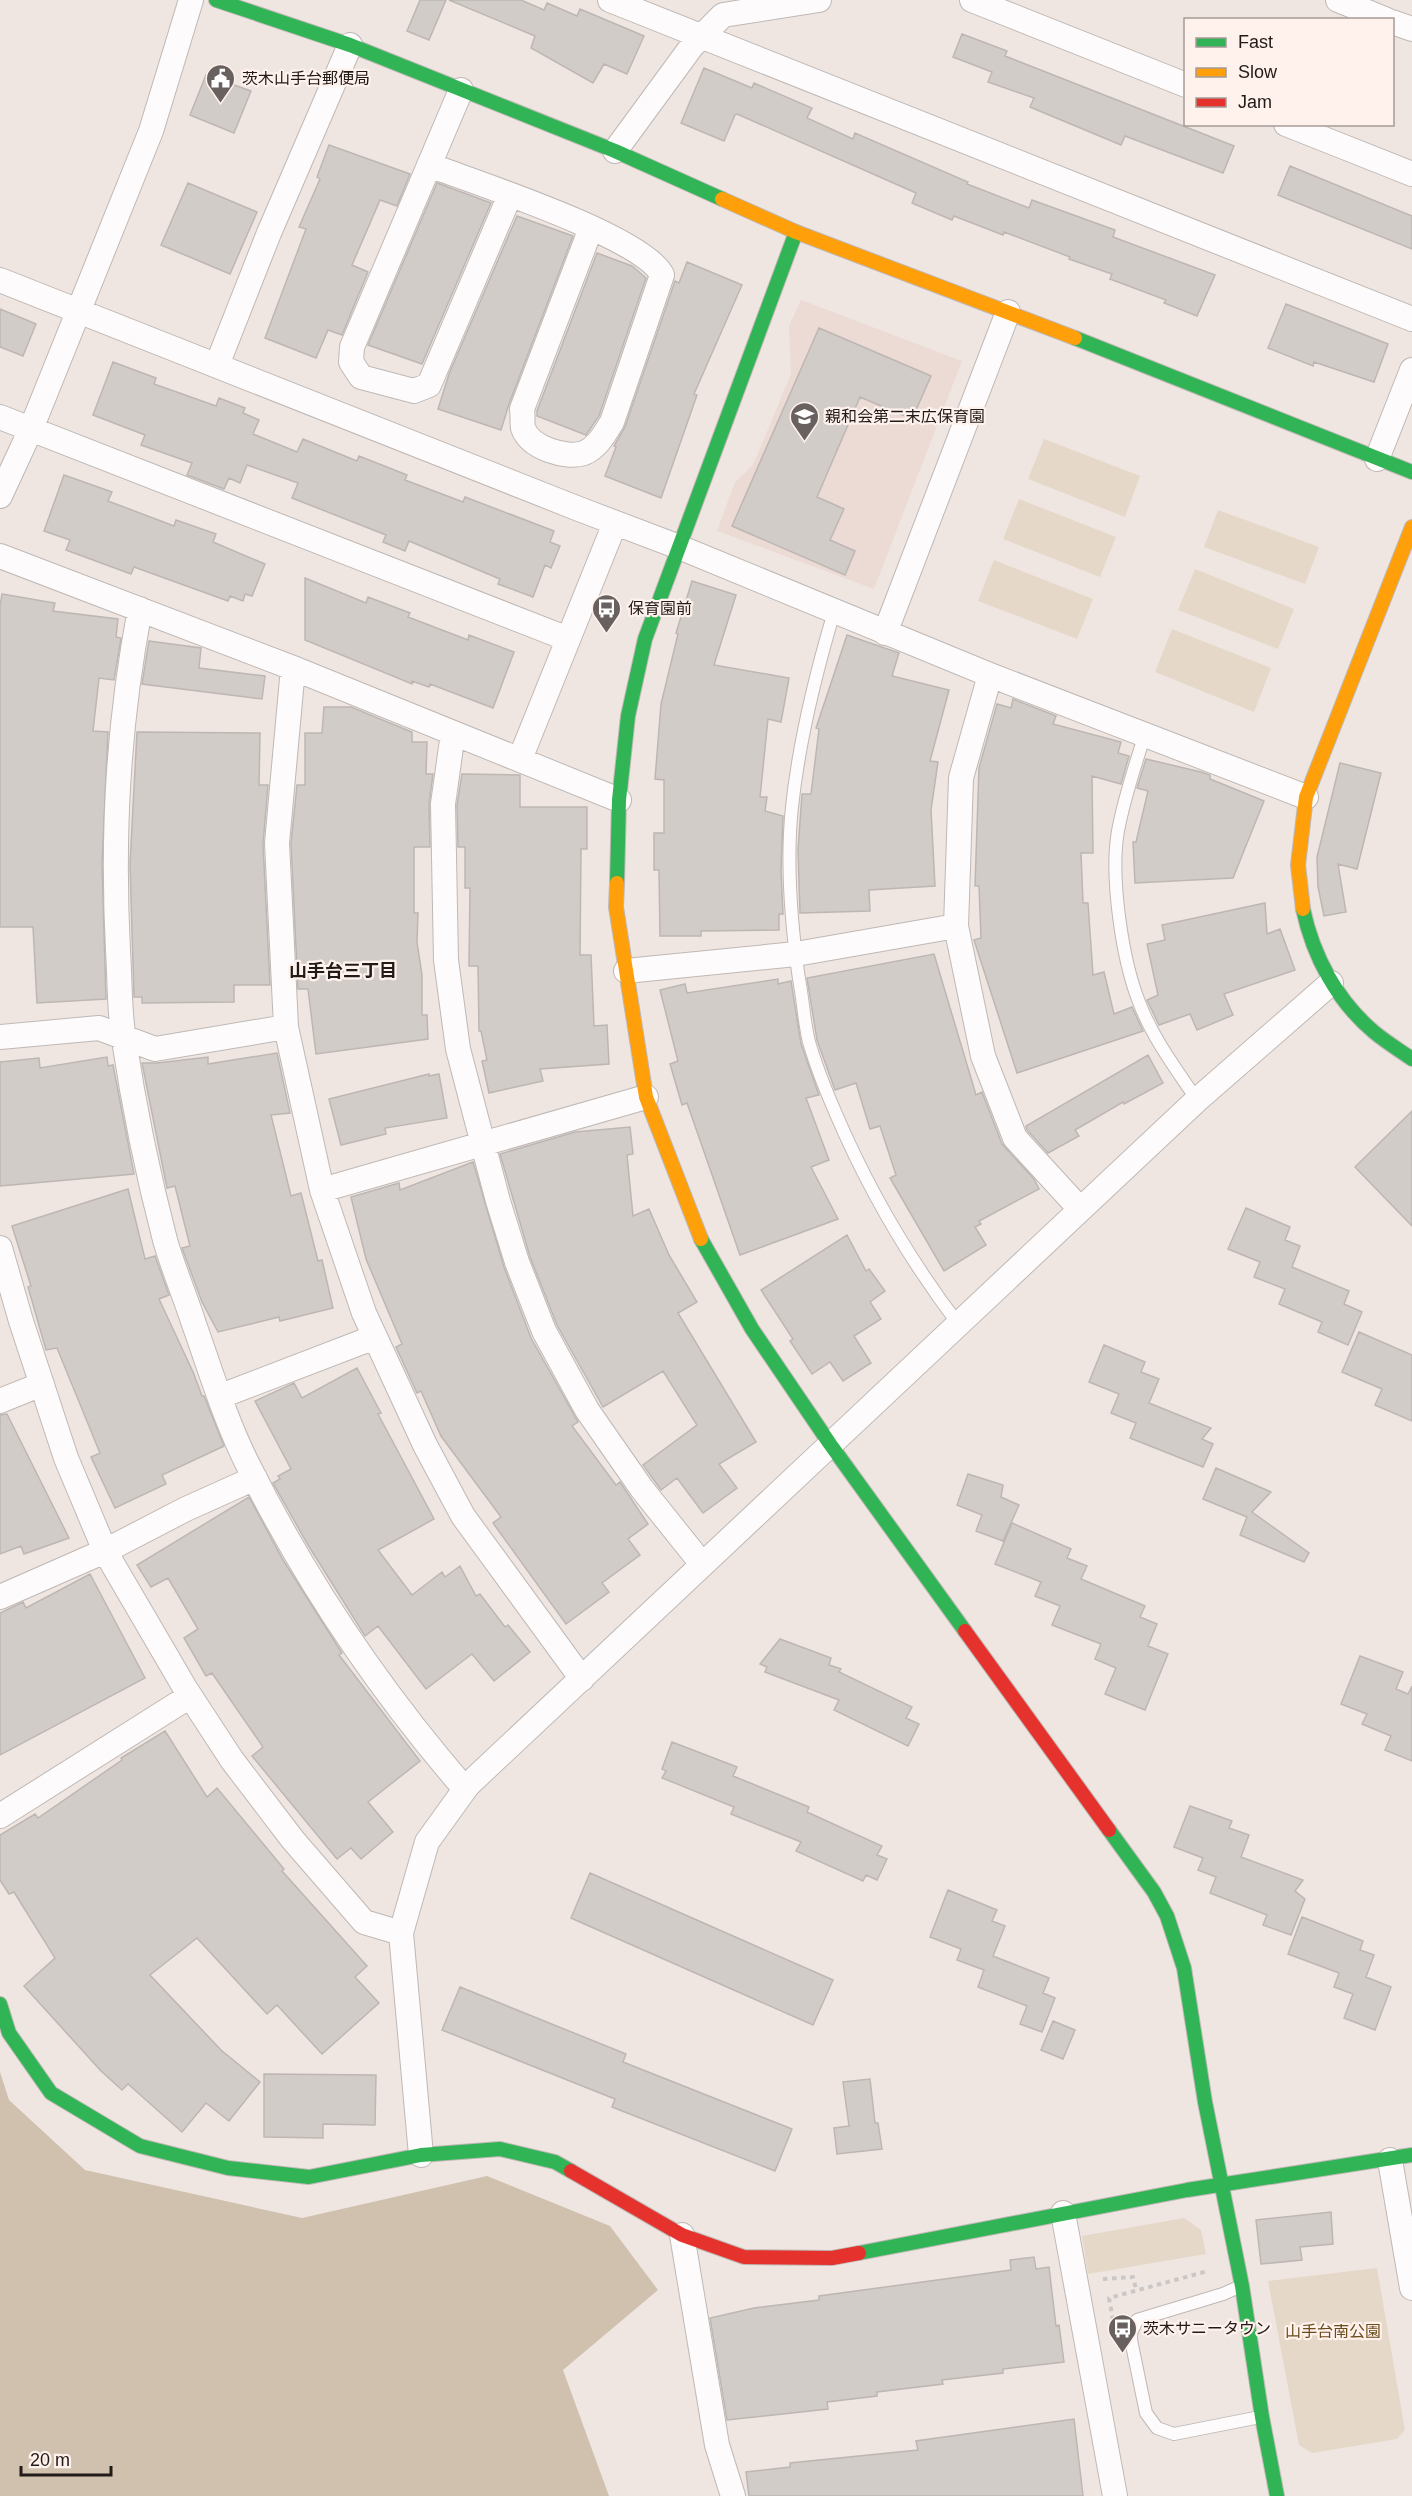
<svg xmlns="http://www.w3.org/2000/svg" width="1412" height="2496" font-family="Helvetica,'Noto Sans JP',sans-serif">
<rect width="100%" height="100%" fill="#efe6e2"/>
<!-- built -->
<path fill="#ecdad4" d="M 801,300 L 962,361 L 874,589 L 717,531 L 735,482 L 753,465 L 791,374 L 789,326 Z"/>
<!-- green -->
<path fill="#e6d8c8" d="M 1044,439 L 1140,476 L 1125,517 L 1028,479 Z
M 1019,499 L 1116,537 L 1100,577 L 1003,539 Z
M 1218,510 L 1319,547 L 1305,584 L 1204,547 Z
M 994,560 L 1093,599 L 1077,639 L 978,601 Z
M 1195,569 L 1294,609 L 1278,649 L 1178,610 Z
M 1172,629 L 1271,668 L 1254,712 L 1155,672 Z
M 1184,2218 L 1201,2230 L 1206,2254 L 1088,2274 L 1082,2236 Z
M 1377,2268 L 1405,2430 L 1397,2439 L 1312,2453 L 1299,2445 L 1268,2281 Z"/>
<!-- forest -->
<path fill="#d0c1af" d="M 0,2072 L 9,2100 L 85,2170 L 302,2218 L 487,2176 L 610,2226 L 658,2290 L 563,2370 L 609,2496 L 0,2496 Z"/>
<!-- building -->
<path fill="#d2ccc8" stroke="#bdb6b3" stroke-width="1.5" d="M 420,0 L 446,0 L 429,40 L 407,31 Z
M 449,0 L 521,0 L 544,10 L 547,3 L 577,16 L 580,9 L 644,36 L 627,74 L 604,64 L 593,83 L 531,48 L 535,36 Z
M 962,34 L 1007,51 L 1005,56 L 1234,146 L 1223,173 L 1125,136 L 1121,145 L 1030,107 L 1034,98 L 988,82 L 992,72 L 953,57 Z
M 704,68 L 752,88 L 754,83 L 812,108 L 807,118 L 853,139 L 855,133 L 968,182 L 967,184 L 1029,208 L 1032,200 L 1115,230 L 1113,237 L 1215,275 L 1197,316 L 1164,303 L 1166,300 L 1110,279 L 1112,274 L 1069,259 L 1070,257 L 1004,232 L 1003,235 L 954,216 L 952,220 L 912,203 L 916,193 L 737,114 L 735,115 L 724,141 L 681,123 Z
M 206,75 L 251,91 L 234,133 L 190,115 Z
M 329,145 L 410,174 L 397,206 L 380,200 L 352,265 L 368,272 L 342,335 L 328,330 L 316,358 L 265,338 L 306,229 L 299,227 L 320,179 L 317,177 Z
M 1290,166 L 1412,216 L 1412,249 L 1278,195 Z
M 188,183 L 257,212 L 230,274 L 161,245 Z
M 437,183 L 491,203 L 422,364 L 368,345 Z
M 517,216 L 573,236 L 509,404 L 501,430 L 438,409 L 449,374 Z
M 597,253 L 632,266 L 646,278 L 599,416 L 586,435 L 537,416 L 537,411 Z
M 687,262 L 742,285 L 694,394 L 697,395 L 661,498 L 605,476 L 616,447 L 614,446 L 625,427 L 675,281 L 679,283 Z
M 1286,304 L 1388,344 L 1374,382 L 1314,362 L 1313,366 L 1268,348 Z
M 0,309 L 36,324 L 23,356 L 0,347 Z
M 819,328 L 931,376 L 912,419 L 860,397 L 817,497 L 844,509 L 830,540 L 855,551 L 845,575 L 732,526 Z
M 113,362 L 156,378 L 154,384 L 216,406 L 219,398 L 245,408 L 243,413 L 259,420 L 253,434 L 297,452 L 303,439 L 357,461 L 359,456 L 407,475 L 405,480 L 463,502 L 465,497 L 554,531 L 550,542 L 560,546 L 551,568 L 545,565 L 533,597 L 498,584 L 500,579 L 409,541 L 405,551 L 383,542 L 386,535 L 292,498 L 298,483 L 247,465 L 240,483 L 229,478 L 224,489 L 187,475 L 192,463 L 141,445 L 145,435 L 93,415 Z
M 64,475 L 112,492 L 108,501 L 174,526 L 176,520 L 216,534 L 213,542 L 265,564 L 252,596 L 245,594 L 243,601 L 230,596 L 228,601 L 134,567 L 131,574 L 66,550 L 70,540 L 44,531 Z
M 305,578 L 366,603 L 368,597 L 410,613 L 408,617 L 468,640 L 469,635 L 514,652 L 493,708 L 430,684 L 429,687 L 412,681 L 412,684 L 305,640 Z
M 692,581 L 736,595 L 714,665 L 789,678 L 781,722 L 768,719 L 760,797 L 767,797 L 765,811 L 783,816 L 781,871 L 783,914 L 779,914 L 779,930 L 701,931 L 701,936 L 660,936 L 659,870 L 654,870 L 654,833 L 664,833 L 664,780 L 655,779 L 661,704 L 678,634 L 676,633 Z
M 2,594 L 55,603 L 53,611 L 118,619 L 116,637 L 121,638 L 114,680 L 99,678 L 93,731 L 108,732 L 102,864 L 106,999 L 37,1003 L 33,927 L 0,927 L 0,606 Z
M 847,635 L 899,653 L 892,676 L 949,690 L 930,761 L 938,762 L 931,810 L 935,886 L 869,890 L 870,911 L 800,913 L 798,850 L 802,794 L 811,794 L 819,729 L 816,728 Z
M 149,641 L 201,648 L 199,668 L 265,676 L 262,699 L 142,684 Z
M 1013,699 L 1056,716 L 1053,724 L 1121,742 L 1118,753 L 1129,756 L 1121,784 L 1092,776 L 1093,853 L 1081,853 L 1083,903 L 1088,903 L 1093,975 L 1104,972 L 1114,1014 L 1132,1007 L 1143,1031 L 1017,1073 L 974,940 L 981,938 L 979,886 L 975,886 L 979,768 L 997,704 L 1011,708 Z
M 324,707 L 351,707 L 412,732 L 412,742 L 427,742 L 426,774 L 433,774 L 429,804 L 430,847 L 414,847 L 414,913 L 418,913 L 417,942 L 422,975 L 422,1015 L 427,1015 L 428,1039 L 316,1054 L 308,989 L 298,989 L 291,843 L 297,785 L 305,785 L 305,733 L 322,733 Z
M 137,732 L 260,733 L 259,785 L 268,785 L 263,844 L 270,985 L 234,985 L 234,1002 L 142,1003 L 142,997 L 134,997 L 130,864 Z
M 1146,759 L 1201,772 L 1210,775 L 1210,779 L 1264,801 L 1233,878 L 1135,883 L 1133,842 L 1136,842 L 1148,791 L 1137,788 Z
M 1340,763 L 1381,773 L 1357,869 L 1338,864 L 1346,912 L 1324,916 L 1318,887 L 1317,857 Z
M 462,774 L 520,775 L 520,807 L 587,807 L 587,849 L 581,849 L 580,955 L 591,955 L 594,1026 L 607,1025 L 609,1064 L 540,1069 L 543,1081 L 489,1093 L 482,1061 L 487,1060 L 481,1031 L 479,1031 L 478,966 L 469,966 L 470,888 L 465,888 L 465,847 L 458,847 L 457,805 Z
M 1265,903 L 1267,934 L 1280,929 L 1295,970 L 1224,994 L 1233,1015 L 1197,1030 L 1190,1014 L 1159,1025 L 1147,1000 L 1158,995 L 1147,944 L 1165,940 L 1162,925 Z
M 934,954 L 976,1095 L 982,1092 L 1002,1144 L 1034,1179 L 1039,1189 L 979,1221 L 981,1224 L 975,1227 L 986,1245 L 944,1271 L 890,1178 L 896,1175 L 880,1126 L 870,1129 L 856,1083 L 835,1090 L 817,1040 L 807,978 Z
M 778,979 L 778,984 L 791,981 L 801,1044 L 819,1095 L 806,1098 L 829,1160 L 811,1167 L 838,1219 L 740,1255 L 687,1103 L 682,1105 L 670,1064 L 678,1061 L 660,990 L 685,984 L 687,993 Z
M 277,1053 L 290,1113 L 271,1115 L 291,1196 L 301,1193 L 318,1261 L 322,1260 L 333,1308 L 280,1321 L 279,1317 L 218,1332 L 202,1302 L 182,1248 L 190,1246 L 175,1186 L 167,1188 L 142,1063 L 157,1063 L 208,1057 L 208,1064 Z
M 1148,1055 L 1163,1083 L 1124,1104 L 1123,1102 L 1075,1130 L 1079,1136 L 1048,1153 L 1027,1130 L 1026,1126 Z
M 107,1057 L 108,1066 L 113,1065 L 134,1174 L 0,1186 L 0,1062 L 39,1058 L 40,1068 Z
M 429,1074 L 429,1076 L 439,1074 L 447,1118 L 385,1128 L 386,1134 L 341,1145 L 329,1099 Z
M 1412,1111 L 1412,1226 L 1355,1167 Z
M 630,1127 L 633,1154 L 627,1155 L 633,1216 L 649,1209 L 669,1255 L 697,1302 L 678,1313 L 756,1442 L 719,1464 L 737,1488 L 703,1513 L 677,1478 L 661,1490 L 643,1465 L 697,1425 L 663,1371 L 603,1407 L 557,1325 L 530,1257 L 500,1154 L 575,1132 Z
M 473,1162 L 504,1267 L 531,1338 L 578,1422 L 572,1426 L 616,1485 L 620,1482 L 648,1524 L 628,1539 L 640,1555 L 602,1583 L 609,1592 L 566,1624 L 493,1523 L 501,1517 L 441,1436 L 421,1391 L 417,1393 L 396,1347 L 402,1344 L 366,1259 L 351,1197 L 399,1183 L 400,1190 Z
M 128,1189 L 145,1259 L 155,1256 L 169,1295 L 159,1299 L 193,1372 L 202,1396 L 204,1396 L 224,1446 L 162,1475 L 166,1484 L 115,1508 L 91,1457 L 100,1453 L 57,1348 L 46,1350 L 28,1287 L 31,1286 L 12,1226 Z
M 1246,1208 L 1290,1227 L 1285,1240 L 1300,1246 L 1292,1267 L 1349,1291 L 1344,1304 L 1362,1312 L 1348,1345 L 1318,1332 L 1322,1322 L 1279,1304 L 1285,1289 L 1254,1277 L 1260,1262 L 1228,1249 Z
M 847,1235 L 866,1271 L 869,1269 L 885,1291 L 870,1302 L 881,1319 L 854,1336 L 871,1363 L 843,1381 L 830,1362 L 812,1374 L 790,1341 L 793,1339 L 761,1290 Z
M 1359,1332 L 1412,1355 L 1412,1421 L 1375,1405 L 1382,1389 L 1342,1372 Z
M 1104,1345 L 1145,1362 L 1141,1372 L 1159,1379 L 1149,1403 L 1211,1428 L 1202,1439 L 1213,1444 L 1203,1467 L 1130,1438 L 1136,1423 L 1111,1413 L 1119,1394 L 1089,1382 Z
M 357,1368 L 381,1413 L 378,1414 L 434,1519 L 378,1550 L 412,1595 L 442,1572 L 445,1577 L 460,1566 L 476,1596 L 480,1594 L 505,1627 L 508,1625 L 530,1652 L 494,1681 L 472,1654 L 426,1689 L 378,1626 L 365,1636 L 308,1545 L 273,1483 L 280,1479 L 278,1476 L 291,1469 L 255,1401 L 294,1383 L 302,1398 Z
M 7,1414 L 69,1538 L 24,1554 L 21,1546 L 0,1554 L 0,1415 Z
M 1216,1468 L 1271,1492 L 1252,1512 L 1309,1553 L 1304,1562 L 1240,1535 L 1247,1517 L 1203,1499 Z
M 968,1474 L 1003,1485 L 1001,1497 L 1019,1505 L 1003,1541 L 976,1531 L 982,1515 L 957,1505 Z
M 249,1497 L 283,1560 L 342,1653 L 339,1655 L 420,1761 L 368,1802 L 393,1832 L 361,1859 L 351,1848 L 337,1859 L 252,1756 L 263,1747 L 212,1673 L 206,1676 L 184,1638 L 198,1629 L 168,1578 L 151,1587 L 137,1565 Z
M 1012,1523 L 1071,1549 L 1067,1558 L 1087,1566 L 1081,1579 L 1145,1606 L 1140,1617 L 1157,1624 L 1148,1646 L 1168,1654 L 1145,1710 L 1105,1694 L 1116,1668 L 1095,1659 L 1101,1644 L 1052,1625 L 1060,1606 L 1035,1596 L 1041,1582 L 995,1564 Z
M 90,1574 L 145,1678 L 0,1755 L 0,1613 L 23,1602 L 26,1608 Z
M 780,1639 L 831,1658 L 829,1665 L 841,1669 L 839,1672 L 912,1707 L 906,1718 L 919,1724 L 908,1746 L 834,1710 L 839,1700 L 765,1672 L 767,1667 L 760,1664 Z
M 1360,1656 L 1403,1672 L 1396,1689 L 1408,1694 L 1412,1686 L 1412,1761 L 1385,1750 L 1391,1736 L 1362,1724 L 1367,1714 L 1341,1704 Z
M 165,1731 L 207,1797 L 217,1788 L 284,1869 L 282,1871 L 367,1966 L 355,1977 L 379,2003 L 322,2054 L 277,2005 L 267,2014 L 197,1938 L 150,1975 L 221,2050 L 260,2082 L 229,2121 L 206,2103 L 182,2132 L 128,2084 L 122,2090 L 101,2071 L 24,1986 L 55,1958 L 14,1892 L 9,1894 L 0,1880 L 0,1835 L 35,1814 L 38,1818 L 122,1760 L 121,1758 Z
M 672,1742 L 737,1767 L 733,1776 L 809,1807 L 807,1812 L 882,1846 L 877,1855 L 887,1859 L 877,1880 L 866,1875 L 863,1881 L 796,1851 L 801,1842 L 731,1814 L 734,1807 L 662,1778 L 666,1771 L 662,1769 Z
M 1190,1806 L 1232,1821 L 1229,1828 L 1249,1835 L 1241,1857 L 1303,1880 L 1295,1891 L 1305,1899 L 1291,1935 L 1263,1925 L 1267,1915 L 1210,1893 L 1216,1877 L 1198,1870 L 1203,1858 L 1174,1847 Z
M 590,1873 L 833,1980 L 813,2025 L 571,1918 Z
M 948,1890 L 997,1910 L 992,1921 L 1005,1926 L 993,1956 L 1049,1978 L 1043,1993 L 1055,1998 L 1042,2032 L 1020,2024 L 1027,2006 L 978,1987 L 984,1970 L 957,1960 L 961,1949 L 930,1937 Z
M 1302,1917 L 1363,1941 L 1360,1950 L 1374,1955 L 1366,1977 L 1391,1987 L 1375,2030 L 1344,2018 L 1353,1994 L 1334,1987 L 1339,1973 L 1288,1954 Z
M 460,1987 L 626,2054 L 623,2062 L 792,2129 L 775,2171 L 612,2107 L 615,2099 L 442,2030 Z
M 1053,2021 L 1075,2030 L 1063,2059 L 1041,2050 Z
M 264,2074 L 376,2075 L 375,2125 L 323,2124 L 323,2138 L 264,2137 Z
M 870,2079 L 875,2123 L 878,2123 L 882,2149 L 837,2154 L 834,2128 L 849,2126 L 843,2082 Z
M 1331,2212 L 1333,2244 L 1300,2247 L 1302,2260 L 1261,2264 L 1256,2220 Z
M 1034,2257 L 1036,2269 L 1049,2267 L 1056,2326 L 1059,2325 L 1064,2362 L 1003,2369 L 1003,2373 L 942,2380 L 943,2384 L 877,2392 L 877,2396 L 827,2402 L 828,2409 L 727,2420 L 710,2318 L 754,2308 L 819,2300 L 819,2296 L 1011,2270 L 1010,2260 Z
M 1074,2419 L 1083,2496 L 749,2496 L 746,2472 L 790,2467 L 790,2463 L 918,2450 L 916,2441 Z"/>
<g fill="none" stroke-linecap="round" stroke-linejoin="round">
<defs>
<path id="lane" d="M 834,612 C 815,676 799,740 792,807 C 786,863 791,923 799,979 C 803,999 804,1022 809,1042 C 816,1066 826,1091 836,1114 C 869,1191 908,1258 959,1325
M 1145,734 C 1135,766 1124,798 1118,831 C 1110,876 1122,959 1139,1002 C 1152,1037 1176,1069 1197,1100
M 1241,2286 L 1223,2294 L 1137,2320 L 1131,2333 L 1131,2340 L 1146,2413 L 1157,2428 L 1174,2434 L 1260,2417"/>
<path id="street" d="M 610,0 L 1412,319
M 972,0 L 1186,85
M 1338,0 L 1387,20
M 1392,22 L 1412,29
M 461,90 L 352,347 L 351,362 L 361,377 L 414,391 L 429,385 L 510,195
M 1286,124 L 1412,174
M 615,151 L 692,46 L 723,15 L 819,0
M 429,165 C 474,182 644,237 662,275 L 612,422 C 605,433 598,447 584,453 C 566,459 530,448 523,428 C 522,423 523,415 522,409 L 591,228
M 0,280 L 579,509 L 679,547 L 990,675 L 1306,797
M 217,365 L 269,233 L 350,45
M 0,417 L 568,639
M 1377,459 L 1412,370
M 0,496 L 31,429 L 151,131 L 191,0
M 0,556 L 293,668 L 619,800
M 140,609 C 118,725 112,833 118,951 C 120,980 119,1011 124,1040 C 134,1107 148,1175 165,1240 C 173,1268 185,1296 194,1324 C 211,1372 226,1422 249,1467 C 307,1583 380,1691 465,1789
M 885,633 L 1008,312
M 293,668 L 277,843 L 286,1027 L 322,1190 L 364,1313 L 425,1445 L 463,1516 L 582,1679
M 990,675 L 961,778 L 956,926 L 983,1056 L 1015,1138 L 1080,1209
M 453,733 L 443,804 L 446,960 L 458,1049 L 498,1201 L 517,1262 L 544,1331 L 587,1410 L 642,1489 L 702,1564
M 520,759 L 615,523
M 626,971 L 796,954 L 956,926
M 0,1037 L 99,1028 L 155,1049 L 286,1027
M 322,1190 L 646,1097
M 0,1248 L 21,1321 L 66,1458 L 105,1551 L 185,1688 L 232,1760 L 293,1840 L 364,1922 L 401,1933
M 221,1396 L 375,1337
M 0,1401 L 42,1384
M 0,1597 L 105,1551 L 186,1509 L 255,1478
M 0,1816 L 190,1696
M 421,2155 L 401,1933 L 427,1842 L 468,1785 L 1197,1100 L 1331,983
M 1390,2160 L 1412,2288
M 1063,2213 L 1115,2496
M 682,2235 L 717,2445 L 733,2496"/>
<path id="fast" d="M 216,0 L 350,45 L 615,151 L 722,199
M 1075,338 L 1412,472
M 617,883 L 619,800 L 628,716 L 645,639 L 796,232
M 1303,909 C 1313,956 1337,1001 1374,1032 C 1386,1042 1399,1050 1412,1059
M 701,1239 L 752,1329 L 830,1444 L 965,1631
M 1109,1830 L 1154,1892 L 1167,1916 L 1184,1968 L 1205,2102 L 1242,2286 L 1262,2417 L 1277,2496
M 0,2004 L 9,2033 L 51,2093 L 140,2146 L 228,2168 L 309,2177 L 421,2155 L 500,2149 L 555,2162 L 571,2171
M 859,2253 L 1187,2190 L 1412,2155"/>
<path id="slow" d="M 722,199 L 796,232 L 1075,338
M 617,883 L 616,907 L 646,1097 L 701,1239
M 1303,909 L 1298,865 L 1306,797 L 1412,527"/>
<path id="jam" d="M 965,1631 L 1109,1830
M 571,2171 L 682,2235 L 744,2257 L 832,2258 L 859,2253"/>
</defs>
<!-- lane casing -->
<use href="#lane" stroke="#bfb8b5" stroke-width="14"/>
<!-- street casing -->
<use href="#street" stroke="#bfb8b5" stroke-width="26"/>
<!-- fast casing -->
<use href="#fast" stroke="#bfb8b5" stroke-width="16"/>
<!-- slow casing -->
<use href="#slow" stroke="#bfb8b5" stroke-width="16"/>
<!-- jam casing -->
<use href="#jam" stroke="#bfb8b5" stroke-width="16"/>
<!-- path -->
<path stroke="#cac7c6" stroke-width="4" stroke-dasharray="4.5 4.5" stroke-linecap="butt" d="M 1103,2279 L 1133,2277 L 1136,2289
M 1113,2320 L 1109,2298 L 1208,2271"/>
<!-- lane -->
<use href="#lane" stroke="#fdfbfb" stroke-width="12"/>
<!-- street -->
<use href="#street" stroke="#fdfbfb" stroke-width="24"/>
<!-- fast -->
<use href="#fast" stroke="#30b455" stroke-width="14"/>
<!-- slow -->
<use href="#slow" stroke="#ff9f0a" stroke-width="14"/>
<!-- jam -->
<use href="#jam" stroke="#e5322d" stroke-width="14"/>
</g>
<!-- icons -->
<defs>
<symbol id="civic-pin" viewBox="-11 -11 22 30"><path d="M0 17L-7.5 6A9.5 9.5 0 1 1 7.5 6Z" fill="#68615f" stroke="#fff1ec"/><path d="M-.6-6.5H3V-4.5H.6V-3L4-1V1h2V6H-6V1h2V-1L-.6-3ZM-1.2 2.5V6h2.4V2.5Z" fill="#fff"/></symbol>
<symbol id="school-pin" viewBox="-11 -11 22 30"><path d="M0 17L-7.5 6A9.5 9.5 0 1 1 7.5 6Z" fill="#68615f" stroke="#fff1ec"/><path d="M0-5L7-2L0 1L-7-2ZM-4 1L0 2.5L4 1V4Q0 6-4 4Z" fill="#fff"/></symbol>
<symbol id="bus-pin" viewBox="-11 -11 22 30"><path d="M0 17L-7.5 6A9.5 9.5 0 1 1 7.5 6Z" fill="#68615f" stroke="#fff1ec"/><path d="M-5-6H5V4H4V6H2V4H-2V6H-4V4H-5ZM-3.5-4V0h7V-4ZM-3.5 1.2v1.5H-2V1.2ZM2 1.2v1.5H3.5V1.2Z" fill="#fff"/></symbol>
</defs>
<g fill-rule="evenodd">
<use href="#civic-pin" x="204" y="62" width="33" height="45"/>
<use href="#school-pin" x="788" y="400" width="33" height="45"/>
<use href="#bus-pin" x="590" y="592" width="33" height="45"/>
<use href="#bus-pin" x="1106" y="2312" width="33" height="45"/>
</g>
<g text-anchor="middle" stroke-width="4.5" stroke-linejoin="round" paint-order="stroke">
<!-- poi labels -->
<g font-size="16" fill="#201a18" stroke="#fff1ec" text-anchor="start">
<text x="242" y="84">茨木山手台郵便局</text>
<text x="825" y="422">親和会第二末広保育園</text>
<text x="628" y="614">保育園前</text>
<text x="1143" y="2334">茨木サニータウン</text>
</g>
<!-- park labels -->
<g font-size="16" fill="#6b4d1c" stroke="#fff1ec">
<text x="1333" y="2337">山手台南公園</text>
</g>
<!-- neighbourhood labels -->
<g font-size="18" font-weight="bold" fill="#201a18" stroke="#fff1ec">
<text x="343" y="977">山手台三丁目</text>
</g>
</g>
<!-- legend -->
<rect x="1184" y="18" width="210" height="108" fill="#fff1ec" stroke="#a69b97" stroke-width="1.5"/>
<rect x="1196" y="38" width="30" height="9" fill="#30b455" stroke="#a69b97" stroke-width="1.5"/>
<text x="1238" y="48" font-size="18" fill="#201a18">Fast</text>
<rect x="1196" y="68" width="30" height="9" fill="#ff9f0a" stroke="#a69b97" stroke-width="1.5"/>
<text x="1238" y="78" font-size="18" fill="#201a18">Slow</text>
<rect x="1196" y="98" width="30" height="9" fill="#e5322d" stroke="#a69b97" stroke-width="1.5"/>
<text x="1238" y="108" font-size="18" fill="#201a18">Jam</text>
<!-- scale -->
<path d="M21 2466v9h90v-9" fill="none" stroke="#201a18" stroke-width="3"/>
<text x="30" y="2466" font-size="18" fill="#201a18" stroke="#fff1ec" stroke-width="4.5" paint-order="stroke">20 m</text>
</svg>
